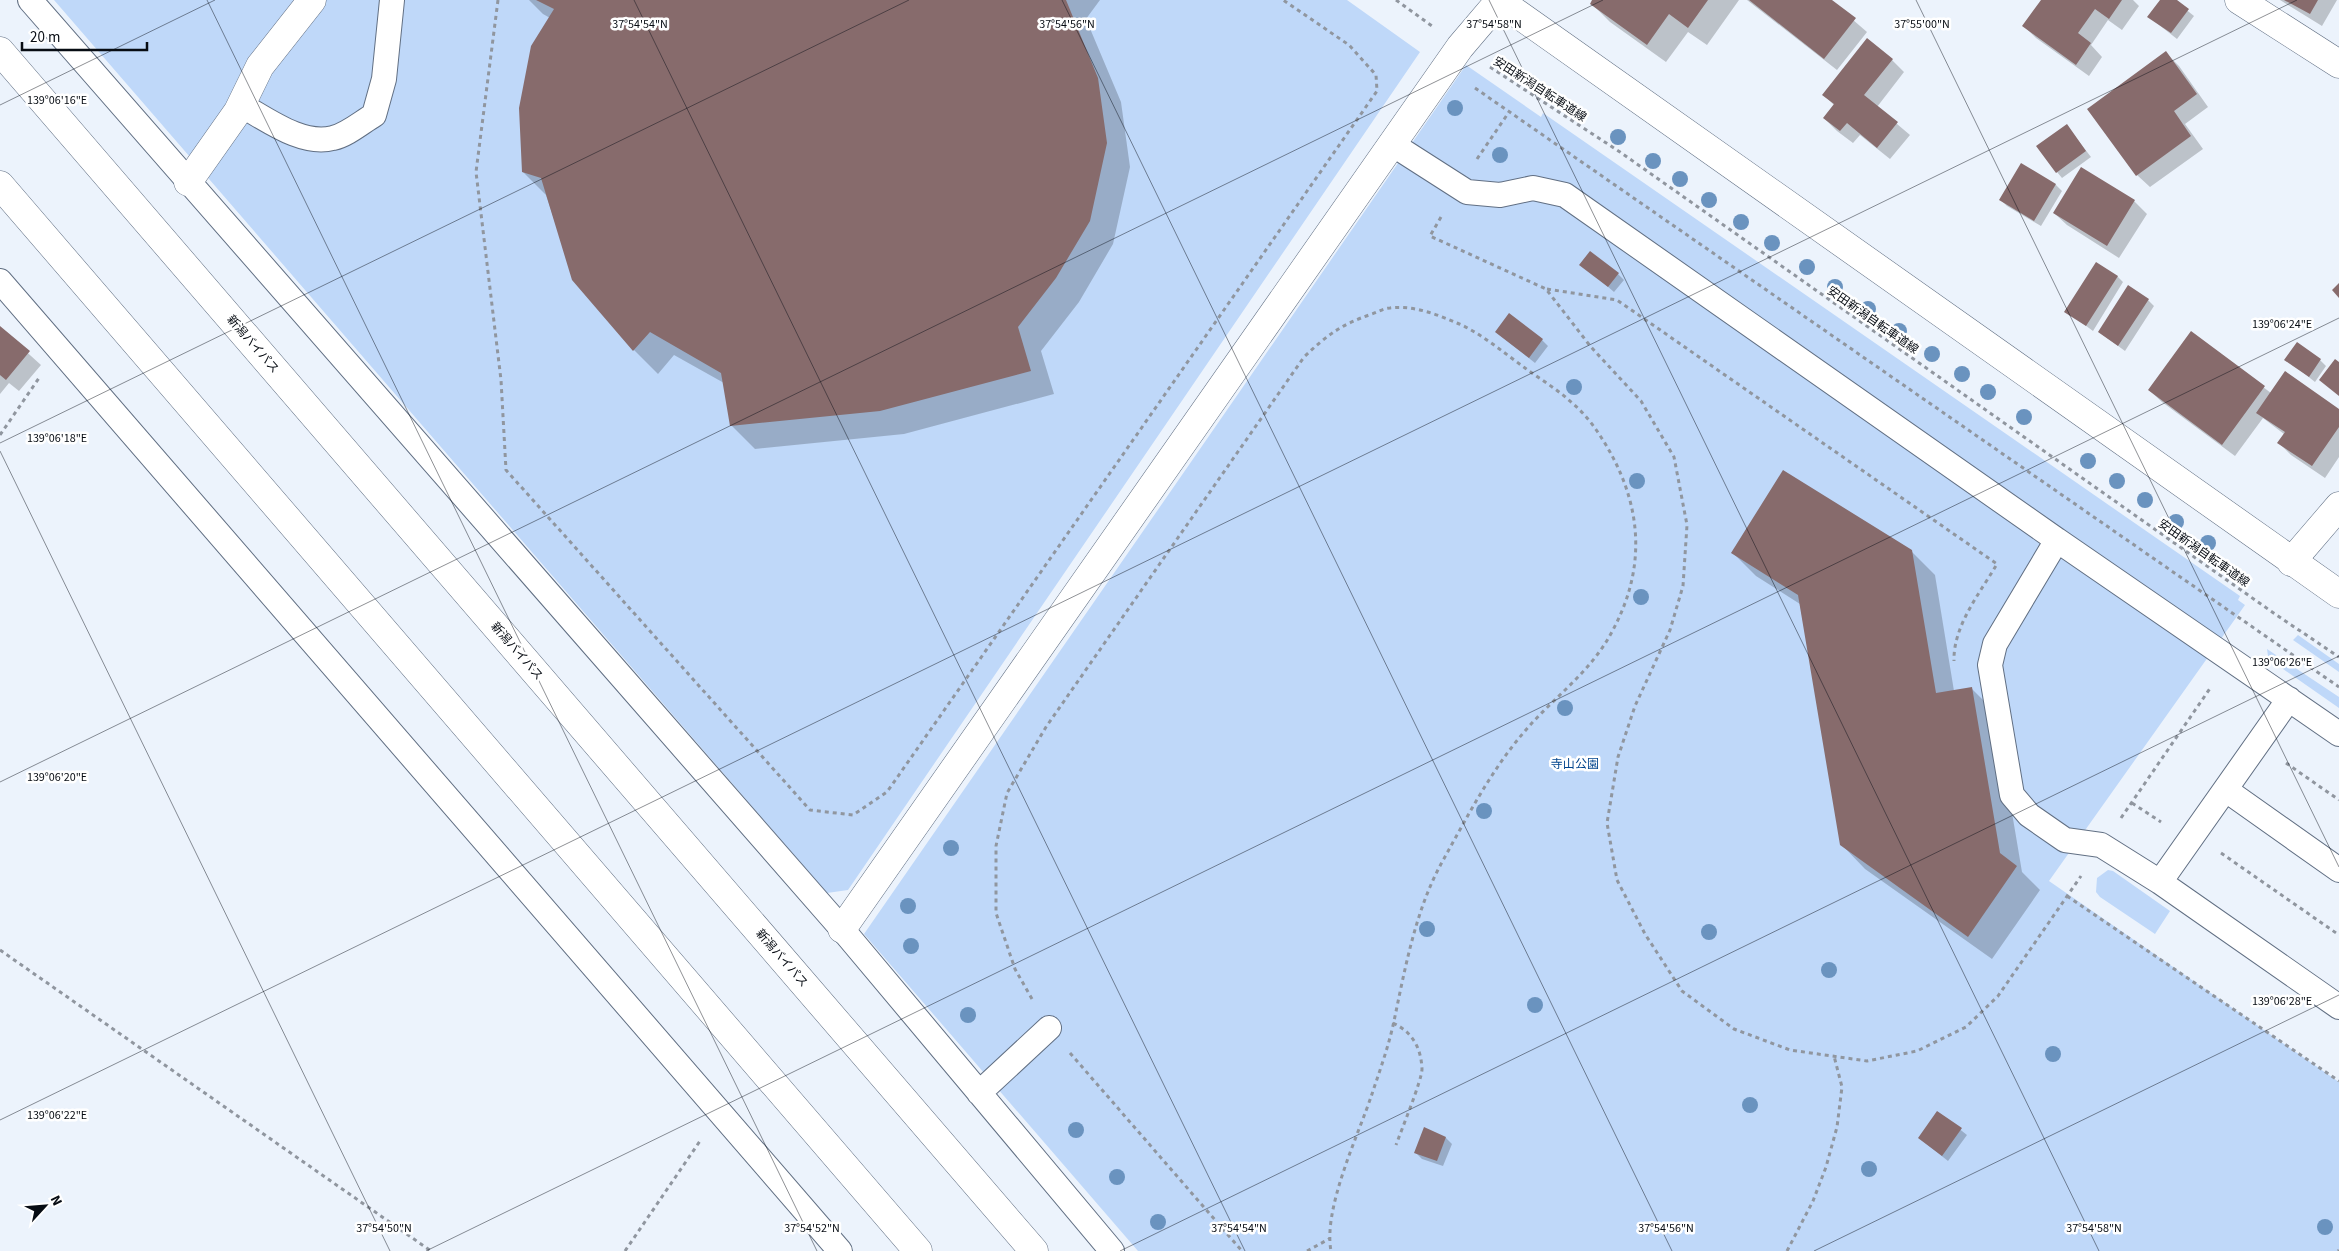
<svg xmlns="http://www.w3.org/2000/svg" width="2339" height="1251" font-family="'Source Sans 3','Noto Sans JP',sans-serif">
<rect width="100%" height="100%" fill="#ecf3fc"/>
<!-- green -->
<path fill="#bfd8f9" d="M 54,0 L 1347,0 L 1420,52 L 848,890 L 827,893 Z
M 1466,65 L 1541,117 L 1543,113 L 2240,596 L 2238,600 L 2245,605 L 2049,881 L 2339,1082 L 2339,1251 L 1138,1251 L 864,934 Z
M 2298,635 L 2339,664 L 2339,672 L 2293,640 Z
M 2267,649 L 2339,697 L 2339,708 L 2276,664 L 2268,656 Z
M 2108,870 L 2113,871 L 2170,911 L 2155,934 L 2100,897 L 2096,892 L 2097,878 Z"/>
<!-- shadow -->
<path fill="#0003" d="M 529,0 L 1100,0 L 1086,19 L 1121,102 L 1130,167 L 1113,244 L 1079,302 L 1041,351 L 1054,394 L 904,434 L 755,449 L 731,425 L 724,383 L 674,355 L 658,374 L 634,350 L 574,279 L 546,195 L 523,172 L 550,18 L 543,14 Z
M 1594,0 L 1739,0 L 1707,45 L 1688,32 L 1666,62 L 1610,22 L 1591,3 Z
M 1747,0 L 1830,0 L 1867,32 L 1837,70 Z
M 2042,0 L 2133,0 L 2139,6 L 2122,30 L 2108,20 L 2091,45 L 2102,57 L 2089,76 L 2036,38 L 2024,26 Z
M 2161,0 L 2174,0 L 2194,16 L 2177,39 L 2149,17 Z
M 2280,0 L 2337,0 L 2322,26 Z
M 2166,53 L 2179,66 L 2208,107 L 2185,124 L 2203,149 L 2150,187 L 2137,175 Z
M 1892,60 L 1904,72 L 1877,107 L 1910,135 L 1890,159 L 1860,135 L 1853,143 L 1837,131 L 1824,118 L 1834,105 L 1824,95 Z
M 2067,126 L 2091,157 L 2062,178 L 2057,172 Z
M 2022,165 L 2056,185 L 2062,191 L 2041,226 L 2007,206 L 2001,200 Z
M 2134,201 L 2147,214 L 2119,258 L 2067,225 L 2054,213 Z
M 1586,268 L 1618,274 L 1624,280 L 1614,292 Z
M 2117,276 L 2123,282 L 2093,331 L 2066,311 Z
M 2148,300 L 2154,306 L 2125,351 L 2099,332 Z
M 0,328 L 41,365 L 19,391 L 9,383 L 0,394 Z
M 1496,332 L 1542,340 L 1548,346 L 1535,363 Z
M 2191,333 L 2271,393 L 2339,411 L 2339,457 L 2325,478 L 2291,455 L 2279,443 L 2284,434 L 2263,418 L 2235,456 L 2162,402 L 2149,390 Z
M 2286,359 L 2320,360 L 2326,366 L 2315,382 Z
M 1911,551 L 1935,575 L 1954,691 L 1971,688 L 1995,712 L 2022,872 L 2040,890 L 1992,959 L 1865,869 L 1842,845 L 1800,604 L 1756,576 L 1733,553 Z
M 1938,1112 L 1967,1135 L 1948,1161 L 1919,1138 Z
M 1425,1129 L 1446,1138 L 1452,1144 L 1443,1166 L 1422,1159 L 1416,1153 Z"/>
<!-- building -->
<path fill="#876b6c" d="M 536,0 L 1066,0 L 1098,78 L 1107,143 L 1090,221 L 1056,278 L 1018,327 L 1031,371 L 880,411 L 730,426 L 721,373 L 650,332 L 633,351 L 572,280 L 541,178 L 522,172 L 519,108 L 531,46 L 554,9 Z
M 1592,0 L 1708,0 L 1688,28 L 1669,14 L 1647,45 L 1590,4 Z
M 1749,0 L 1832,0 L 1856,18 L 1824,59 Z
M 2041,0 L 2122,0 L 2109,19 L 2095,9 L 2078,33 L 2091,43 L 2076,65 L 2022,26 Z
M 2160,0 L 2177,0 L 2189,9 L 2171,33 L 2147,17 Z
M 2284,0 L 2318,0 L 2310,14 Z
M 1867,38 L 1893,59 L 1864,95 L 1898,122 L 1877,148 L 1847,123 L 1840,131 L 1823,118 L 1834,104 L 1822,95 Z
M 2166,51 L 2197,94 L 2174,111 L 2191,136 L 2136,176 L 2087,109 Z
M 2067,124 L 2086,151 L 2056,173 L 2036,146 Z
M 2021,163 L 2056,184 L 2034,221 L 1999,200 Z
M 2081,167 L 2135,200 L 2107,246 L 2053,213 Z
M 1590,251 L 1619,273 L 1608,287 L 1579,265 Z
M 2096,262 L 2118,276 L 2086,326 L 2064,312 Z
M 2339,283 L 2339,298 L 2332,290 Z
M 2128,285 L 2149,299 L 2118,346 L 2098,332 Z
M 1509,313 L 1543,339 L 1529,358 L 1495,332 Z
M 0,326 L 30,351 L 6,380 L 0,375 Z
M 2191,331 L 2265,386 L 2222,445 L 2148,390 Z
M 2297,342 L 2321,359 L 2309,377 L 2284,360 Z
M 2335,359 L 2339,362 L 2339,396 L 2319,380 Z
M 2285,371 L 2339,409 L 2339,427 L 2312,466 L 2277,443 L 2285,432 L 2256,413 Z
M 1783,470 L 1912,550 L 1936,693 L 1972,687 L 2000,853 L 2017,866 L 1968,937 L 1840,845 L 1798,595 L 1731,553 Z
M 1937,1111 L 1962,1128 L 1942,1156 L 1918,1138 Z
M 1424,1127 L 1446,1137 L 1437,1161 L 1414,1153 Z"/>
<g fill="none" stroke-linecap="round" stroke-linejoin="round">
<defs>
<path id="lane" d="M 30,0 L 842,929 L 1112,1251
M 241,105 C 268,120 302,146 333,138 C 347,135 362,122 374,115 L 384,79 L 392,0
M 1392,144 L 1467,192 L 1500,195 L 1533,188 L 1565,195 L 2057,540 L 1995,644 L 1990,665 L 2012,795 L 2029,815 L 2065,840 L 2101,845 L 2160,882 L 2339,1007
M 0,281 L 840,1251
M 2057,540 L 2339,734
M 2226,790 L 2339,870
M 2160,882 L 2289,699
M 979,1093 L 1049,1028"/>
<path id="street" d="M 2239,0 L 2339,64
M 2291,562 L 2339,506
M 842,929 L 1460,47 L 1500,0"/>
<path id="secondary" d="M 1498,0 L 2339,594
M 188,182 L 238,111 L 260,66 L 312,0"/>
<path id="highway" d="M 0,51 L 1034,1251
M 0,185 L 918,1251"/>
</defs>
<!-- lane casing -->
<use href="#lane" stroke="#616f83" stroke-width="26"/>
<!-- street casing -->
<use href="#street" stroke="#616f83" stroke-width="29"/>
<!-- secondary casing -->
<use href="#secondary" stroke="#616f83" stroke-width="29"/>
<!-- highway casing -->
<use href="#highway" stroke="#616f83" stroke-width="29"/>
<!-- path -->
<path stroke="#90969f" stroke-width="3" stroke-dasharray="4 4" stroke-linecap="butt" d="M 498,0 L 476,172 L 501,380 L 506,470 L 810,810 L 853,815 L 887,792 L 1377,91 L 1376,75 L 1349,45 L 1283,0
M 1396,0 L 1432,26
M 1490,67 L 1620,152 L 2275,614 L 2339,657
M 1475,88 L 2339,687
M 1477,159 L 1509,112
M 1441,217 L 1430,236 L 1546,289 L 1591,347 L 1641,401 L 1674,457 L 1687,525 L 1683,586 L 1670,630 L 1635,706 L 1618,757 L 1607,823 L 1617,880 L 1645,934 L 1682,991 L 1734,1029 L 1790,1050 L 1867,1061 L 1917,1051 L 1966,1027 L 1998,996 L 2081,876
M 1547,289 L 1617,300 L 1997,564 C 1980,593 1953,626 1954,661
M 0,435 L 39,378
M 2286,763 L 2339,800
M 2132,803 L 2161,822
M 2121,818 L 2211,687
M 2221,853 L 2339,935
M 2067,896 L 2339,1081
M 0,950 L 431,1251
M 1032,999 L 1015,969 L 996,913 L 996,846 L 1007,793 L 1046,727 L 1304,357 C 1327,335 1342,324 1372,314 C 1378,312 1384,308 1390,308 C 1413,305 1436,314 1457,323 C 1481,333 1504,353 1525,368 C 1540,379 1557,389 1571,402 C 1587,415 1600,434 1610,452 C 1644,513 1645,575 1609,637 C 1588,674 1552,699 1525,731 C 1491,770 1466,819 1441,864 C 1415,912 1405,969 1394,1021 C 1389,1045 1380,1070 1372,1094 C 1358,1136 1323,1208 1331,1251
M 1393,1023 C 1412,1032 1421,1047 1422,1069 C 1422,1080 1401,1131 1396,1145
M 1070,1053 L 1242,1251
M 625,1251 L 700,1141
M 1307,1251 L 1329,1239
M 1787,1251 L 1813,1201 L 1826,1167 L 1837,1127 L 1842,1087 L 1834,1056
M 2338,1251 L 2339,1250"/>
<!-- lane -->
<use href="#lane" stroke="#fff" stroke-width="24"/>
<!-- street -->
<use href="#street" stroke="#fff" stroke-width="28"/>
<!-- secondary -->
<use href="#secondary" stroke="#fff" stroke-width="28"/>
<!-- highway -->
<use href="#highway" stroke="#fff" stroke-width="28"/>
</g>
<!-- trees -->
<g fill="#6a93bf">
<circle cx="1455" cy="108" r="8"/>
<circle cx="1618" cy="137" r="8"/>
<circle cx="1500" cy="155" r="8"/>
<circle cx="1653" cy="161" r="8"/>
<circle cx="1680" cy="179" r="8"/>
<circle cx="1709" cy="200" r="8"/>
<circle cx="1741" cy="222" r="8"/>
<circle cx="1772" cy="243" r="8"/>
<circle cx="1807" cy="267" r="8"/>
<circle cx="1835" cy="287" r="8"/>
<circle cx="1868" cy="309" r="8"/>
<circle cx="1899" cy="331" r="8"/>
<circle cx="1932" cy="354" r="8"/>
<circle cx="1962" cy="374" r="8"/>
<circle cx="1574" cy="387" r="8"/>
<circle cx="1988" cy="392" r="8"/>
<circle cx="2024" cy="417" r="8"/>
<circle cx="2088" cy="461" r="8"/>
<circle cx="1637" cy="481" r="8"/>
<circle cx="2117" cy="481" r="8"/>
<circle cx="2145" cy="500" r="8"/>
<circle cx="2176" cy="522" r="8"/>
<circle cx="2208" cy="543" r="8"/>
<circle cx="1641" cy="597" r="8"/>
<circle cx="1565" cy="708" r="8"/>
<circle cx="1484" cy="811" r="8"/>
<circle cx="951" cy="848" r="8"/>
<circle cx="908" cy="906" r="8"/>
<circle cx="1427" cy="929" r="8"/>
<circle cx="1709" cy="932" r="8"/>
<circle cx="911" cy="946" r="8"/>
<circle cx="1829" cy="970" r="8"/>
<circle cx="1535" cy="1005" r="8"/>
<circle cx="968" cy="1015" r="8"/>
<circle cx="2053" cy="1054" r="8"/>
<circle cx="1750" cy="1105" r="8"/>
<circle cx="1076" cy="1130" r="8"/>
<circle cx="1869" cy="1169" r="8"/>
<circle cx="1117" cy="1177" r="8"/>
<circle cx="1158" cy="1222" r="8"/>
<circle cx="2325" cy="1227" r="8"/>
</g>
<!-- ticks -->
<path fill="none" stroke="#070c13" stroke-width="1" stroke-opacity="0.45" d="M 207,0 L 817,1251M 634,0 L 1245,1251M 1062,0 L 1672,1251M 1489,0 L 2099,1251M 1916,0 L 2339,867M 0,105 L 215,0M 0,443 L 909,0M 0,451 L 390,1251M 0,782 L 1603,0M 0,1120 L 2297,0M 426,1251 L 2339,318M 1120,1251 L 2339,656M 1814,1251 L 2339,995"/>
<g text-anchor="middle" stroke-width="5" stroke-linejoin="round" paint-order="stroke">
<!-- street labels -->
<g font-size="12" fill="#070c13" stroke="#fff">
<text transform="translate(1540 89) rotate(33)" y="4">安田新潟自転車道線</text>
<text transform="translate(1873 320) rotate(35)" y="4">安田新潟自転車道線</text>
<text transform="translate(253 344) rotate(49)" y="4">新潟バイパス</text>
<text transform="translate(2204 553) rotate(35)" y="4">安田新潟自転車道線</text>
<text transform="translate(517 651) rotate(49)" y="4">新潟バイパス</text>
<text transform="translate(782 958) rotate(49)" y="4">新潟バイパス</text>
</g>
<!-- park labels -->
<g font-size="12" fill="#00448d" stroke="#fff">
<text x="1575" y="768">寺山公園</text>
</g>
</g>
<g font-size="12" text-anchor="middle" fill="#070c13" stroke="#fff" stroke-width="5" stroke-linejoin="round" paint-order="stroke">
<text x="640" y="28">37°54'54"N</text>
<text x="1067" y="28">37°54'56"N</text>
<text x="1494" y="28">37°54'58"N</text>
<text x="1922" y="28">37°55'00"N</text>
<text x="57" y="104">139°06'16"E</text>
<text x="2282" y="328">139°06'24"E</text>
<text x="57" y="442">139°06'18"E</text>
<text x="2282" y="666">139°06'26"E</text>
<text x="57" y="781">139°06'20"E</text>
<text x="2282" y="1005">139°06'28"E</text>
<text x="57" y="1119">139°06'22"E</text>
<text x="384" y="1232">37°54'50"N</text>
<text x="812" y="1232">37°54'52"N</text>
<text x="1239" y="1232">37°54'54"N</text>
<text x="1666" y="1232">37°54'56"N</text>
<text x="2094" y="1232">37°54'58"N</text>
</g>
<!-- north arrow -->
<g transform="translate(45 1206) rotate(64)" stroke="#ffffff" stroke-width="4" paint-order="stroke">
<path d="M0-4L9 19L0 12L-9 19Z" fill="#070c13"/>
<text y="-8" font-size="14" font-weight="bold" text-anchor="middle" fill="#070c13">N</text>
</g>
<!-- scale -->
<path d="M22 42v8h125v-8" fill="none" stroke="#070c13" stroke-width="2.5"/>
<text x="30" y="42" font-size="15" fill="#070c13" stroke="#ffffff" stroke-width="4" paint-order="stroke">20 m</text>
</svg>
